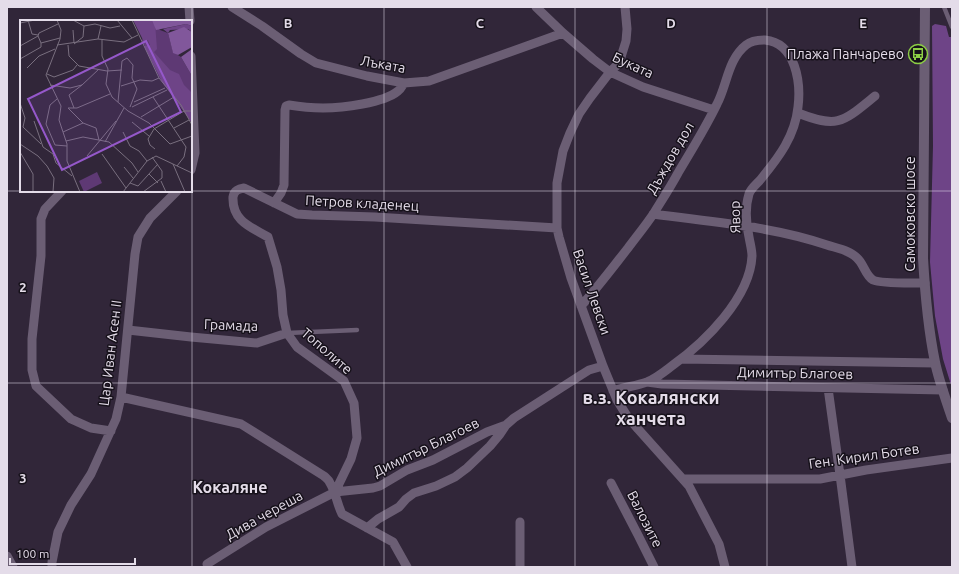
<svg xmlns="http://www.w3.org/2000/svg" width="959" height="574" font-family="Ubuntu,sans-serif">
<rect width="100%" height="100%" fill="#312639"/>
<!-- forest -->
<path fill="#6e4487" d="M 935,24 L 946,26 L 949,37 L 952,37 L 952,388 L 943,359 L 935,316 L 932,284 L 930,262 L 933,146 L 932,26 Z"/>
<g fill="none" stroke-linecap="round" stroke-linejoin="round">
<!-- lane -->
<path stroke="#6b5e74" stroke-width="4.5" d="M 944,7 L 952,27
M 287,333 L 357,330"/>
<!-- street -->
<path stroke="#6b5e74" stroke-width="9" d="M 189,7 L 190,21
M 232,7 L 262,26 L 301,54 L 316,63 L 367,76 L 404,83 L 429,81 L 563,33
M 536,7 L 563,33 L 593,59 L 610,72 L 643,87 L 714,110
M 625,7 L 627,29 L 626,41 L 621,57 L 618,64 L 610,72 L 590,98 L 579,114 L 570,133 L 563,151 L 557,183 L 557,228 L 559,237 L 571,278 L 603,366 L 617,400 L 627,416 L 638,429 L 689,486 L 719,544 L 725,567
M 191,56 L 195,153 L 191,170
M 798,113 C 838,129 843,122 875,96
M 62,191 L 45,209 L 41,219 L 41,256 L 32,339 L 32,370 L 36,386 L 71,419 L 91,428 L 111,431
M 274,203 L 281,193 L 284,185 L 285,110 L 286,106 L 289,105 C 301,107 312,108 323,108 C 342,108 384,103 398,91 C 401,89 402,86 404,83
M 653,214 C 711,222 771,226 827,245 C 836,248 850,250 857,258 C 864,264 865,275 873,280 C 882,284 913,283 925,283
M 581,306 C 598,287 613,267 628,248 C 637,236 646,225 654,213 C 662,200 671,186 678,173 C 691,151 706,127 717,104 C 727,85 728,59 746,45 C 751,41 759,40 765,40 C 796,43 801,83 798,107 C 795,136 779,157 761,179 C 757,184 751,188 749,194 C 745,207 746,223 749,237 C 750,243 752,250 752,256 C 750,298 705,342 673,365 C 665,371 657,378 647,382 C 636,386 624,387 613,391
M 128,330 L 191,337 L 257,343 L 287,333
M 681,359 L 935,363
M 647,382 L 662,384 L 943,390
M 828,388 L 840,475 L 852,567
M 121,397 L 241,424 L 324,476 C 326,478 329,480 330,483 C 336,493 337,504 342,514 L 393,542 L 407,567
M 684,479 L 820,479 L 866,470 L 952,458
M 611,483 L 638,535 L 654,567
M 335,492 L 351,459 L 357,438 L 354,403 L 344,381 L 297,347 L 287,333 L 283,315 L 281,290 L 277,267 L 268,237 C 251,227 232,221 233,197 C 234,190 239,189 244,188 L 297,214 L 312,215 L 375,217 L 557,228
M 367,528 L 378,519 L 399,507 L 406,499 L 414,493 L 436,486 L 455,477 L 467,468 L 490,446 L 500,434 L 506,425 L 514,418 L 581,375 L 589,370 L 603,366
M 7,556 L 13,567
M 207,564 L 266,527 L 335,492 L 373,488 L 380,486 L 407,470 L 433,460 L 487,432 L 506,425
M 52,567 L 52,562 L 58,532 L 71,505 L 91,474 L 116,419 L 121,397 L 135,254 L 138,237 L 150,218 L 177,191
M 520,567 L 520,522"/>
<!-- secondary -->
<path stroke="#6b5e74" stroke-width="10" d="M 925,7 L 923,258 C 925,293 928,328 935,362 C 939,381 946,400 952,418"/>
</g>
<!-- grid -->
<path fill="none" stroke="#e4dce9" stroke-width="1" stroke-opacity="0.55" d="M 192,7 L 192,567M 384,7 L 384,567M 575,7 L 575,567M 767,7 L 767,567M 7,191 L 952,191M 7,383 L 952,383"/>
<!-- icons -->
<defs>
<symbol id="bus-ring" viewBox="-11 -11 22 22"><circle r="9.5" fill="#16111a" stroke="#8cce45" stroke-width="1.5"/><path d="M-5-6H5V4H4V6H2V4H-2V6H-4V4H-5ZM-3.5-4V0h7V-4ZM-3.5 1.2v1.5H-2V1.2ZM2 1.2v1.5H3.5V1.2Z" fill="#8cce45"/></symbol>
</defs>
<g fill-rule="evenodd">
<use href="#bus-ring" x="907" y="43" width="22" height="22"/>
</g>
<g text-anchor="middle" stroke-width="3" stroke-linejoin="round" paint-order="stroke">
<!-- poi labels -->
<g font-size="14" fill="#e4dce9" stroke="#16111a" text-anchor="end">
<text x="904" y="59">Плажа Панчарево</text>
</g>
<!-- street labels -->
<g font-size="14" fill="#e4dce9" stroke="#16111a">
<text transform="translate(383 64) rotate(10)" y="5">Лъката</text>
<text transform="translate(633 65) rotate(25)" y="5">Буката</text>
<text transform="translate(670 158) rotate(-60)" y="5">Дъждов дол</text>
<text transform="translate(362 203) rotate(3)" y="5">Петров кладенец</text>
<text transform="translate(910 214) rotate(-90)" y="5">Самоковско шосе</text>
<text transform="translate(735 217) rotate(-91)" y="5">Явор</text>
<text transform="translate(592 292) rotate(71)" y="5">Васил Левски</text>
<text transform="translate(231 325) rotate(2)" y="5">Грамада</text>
<text transform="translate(327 351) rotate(41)" y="5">Тополите</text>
<text transform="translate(110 353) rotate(-83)" y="5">Цар Иван Асен II</text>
<text transform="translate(795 373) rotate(1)" y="5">Димитър Благоев</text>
<text transform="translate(426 447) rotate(-26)" y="5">Димитър Благоев</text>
<text transform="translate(864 456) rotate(-8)" y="5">Ген. Кирил Ботев</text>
<text transform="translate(264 515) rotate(-29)" y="5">Дива череша</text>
<text transform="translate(645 519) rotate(63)" y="5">Валозите</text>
</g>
<!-- quarter labels -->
<g font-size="16" font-weight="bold" fill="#e4dce9" stroke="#16111a">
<text x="230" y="493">Кокаляне</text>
</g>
<!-- district labels -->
<g font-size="18" font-weight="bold" fill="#e4dce9" stroke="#16111a">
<text x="651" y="404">в.з. Кокалянски<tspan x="651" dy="21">ханчета</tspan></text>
</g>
</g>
<!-- overview -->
<g transform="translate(20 20)">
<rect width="172" height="172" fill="#312639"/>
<path d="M 127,0 L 131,0 L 140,10 L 148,13 L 153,32 L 161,37 L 172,56 L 172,103 L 122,21 ZM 77,152 L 82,163 L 64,172 L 59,161 Z" fill="#5e3974"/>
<path d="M 113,0 L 132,0 L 135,3 L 137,29 L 134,32 L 150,50 L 159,54 L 164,65 L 172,73 L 172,103 L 142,62 L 124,26 L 130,25 L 128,20 L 124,22 ZM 166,4 L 172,6 L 172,12 L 168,9 L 150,10 L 148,13 L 143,9 Z" fill="#6e4487"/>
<path d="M 132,0 L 172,0 L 172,6 L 166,4 L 136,10 ZM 164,7 L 172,12 L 172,27 L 158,35 L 153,33 L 148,13 ZM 172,29 L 172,56 L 161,37 Z" fill="#81579b"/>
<path fill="none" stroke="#796f7f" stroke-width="1" d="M 8,0 L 12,14 L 18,15M 37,0 L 41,10 L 40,19 L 26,55 L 41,86 L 39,100 L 47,124 L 47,141 L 60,172M 53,0 L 64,6 L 75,4 L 90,8 L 100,6M 97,0 L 112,18M 112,0 L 139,58 L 161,85 L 172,105M 0,3 L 15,0M 53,10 L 54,23M 18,16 L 21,23 L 40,18M 78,19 L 81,6M 82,20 L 82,36 L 88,49 L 86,64 L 92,77 L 108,91 L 129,103 L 150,124 L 172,116M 54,24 L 63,17 L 64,6M 37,25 L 78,19 L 104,22 L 118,15M 48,25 L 49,36 L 59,46 L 87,51 L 102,50M 0,26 L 18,16 L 19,13 L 38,4M 0,39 L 21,27 L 21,23M 7,48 L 19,36 L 35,29M 27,54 L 34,57 L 53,50 L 57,45M 30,65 L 50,68 L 62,65 L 79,49M 101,66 L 120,60 L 132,61 L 139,58M 133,77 L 166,127 L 164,137 L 157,146M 37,79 L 30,85 L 26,104 L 35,125 L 47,126M 98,82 L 102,41 L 107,38 L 113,45 L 112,58 L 117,69 L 110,87M 114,82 L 145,68M 0,83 L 5,98 L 3,107 L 21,124M 112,87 L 147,70M 54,88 L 49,75 L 62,65M 121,97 L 154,77M 14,101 L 23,127 L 33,134 L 36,143 L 52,156M 112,102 L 129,116M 154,108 L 169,100M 43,112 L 63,103M 103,112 L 110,126 L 119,131 L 127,141M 79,120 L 76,108 L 63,103 L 48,88 L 57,88 L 90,74M 46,121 L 63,117 L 89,122 L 112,143 L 118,152M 85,122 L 104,88M 0,124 L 18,136 L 27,146 L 34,158 L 33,172M 135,129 L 130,125 L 128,119 L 134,109 L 164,91 L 172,91M 0,132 L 13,154 L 13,172M 82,134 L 106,168M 67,136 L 96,101M 153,144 L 165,172M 104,147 L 113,158M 129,154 L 138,163M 141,161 L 146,172M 110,163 L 118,166 L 138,144M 103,172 L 127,141 L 136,136 L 172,153M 123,172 L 142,158 L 142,151 L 132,137"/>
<path fill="#9558ca" fill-opacity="0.15" stroke="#9558ca" stroke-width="2" d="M 126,21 L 161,92 L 42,150 L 8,79 Z"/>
<rect width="172" height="172" fill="none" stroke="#e4dce9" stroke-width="2"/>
</g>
<g font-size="13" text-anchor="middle" font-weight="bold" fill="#e4dce9" stroke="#16111a" stroke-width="3" stroke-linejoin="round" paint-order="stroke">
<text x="288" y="28">B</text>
<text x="480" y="28">C</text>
<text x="671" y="28">D</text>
<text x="863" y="28">E</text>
<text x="23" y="292">2</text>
<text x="23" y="483">3</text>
</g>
<!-- border -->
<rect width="959" height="574" fill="none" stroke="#e4dce9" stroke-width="16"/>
<!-- scale -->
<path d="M10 558v6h125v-6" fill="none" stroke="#e4dce9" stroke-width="2"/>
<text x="16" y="558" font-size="12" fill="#e4dce9" stroke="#16111a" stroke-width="3" paint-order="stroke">100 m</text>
</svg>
